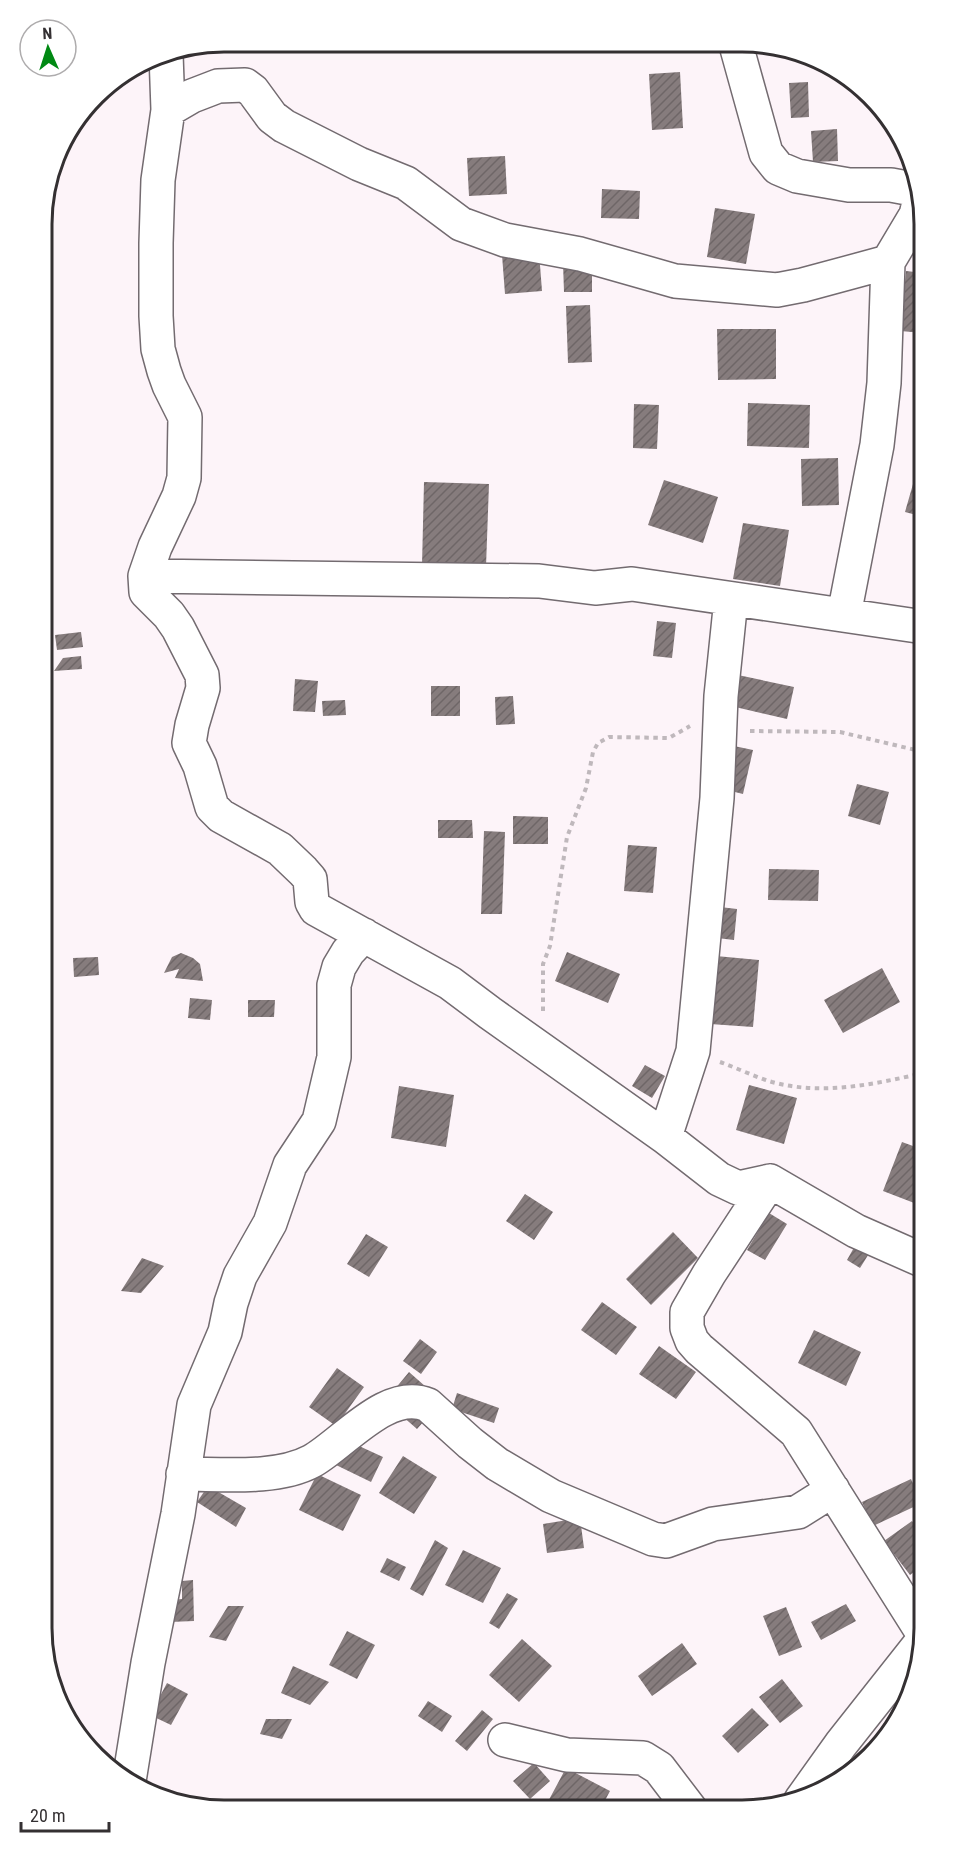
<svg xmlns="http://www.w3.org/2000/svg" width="966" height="1852" font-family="'Roboto Condensed',sans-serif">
<defs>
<pattern id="building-hatch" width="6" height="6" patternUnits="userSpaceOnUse" patternTransform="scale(1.5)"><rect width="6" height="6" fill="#867c7d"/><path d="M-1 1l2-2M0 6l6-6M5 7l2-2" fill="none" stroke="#6e6667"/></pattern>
</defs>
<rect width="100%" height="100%" fill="#fdf4f9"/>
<!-- building -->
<path fill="url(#building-hatch)" d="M 258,42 L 281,42 L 282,45 L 258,47 Z
M 680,72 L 683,128 L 652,130 L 649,74 Z
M 808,82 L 809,117 L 791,118 L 789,83 Z
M 837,129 L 838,161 L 813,162 L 811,131 Z
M 505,156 L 507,194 L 469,196 L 467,158 Z
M 602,189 L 640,191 L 639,219 L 601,218 Z
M 715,208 L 755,214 L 746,264 L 707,257 Z
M 539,252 L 542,291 L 505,294 L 502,255 Z
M 563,263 L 592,263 L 592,292 L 564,292 Z
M 906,271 L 924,273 L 924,333 L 900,331 Z
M 590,305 L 592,362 L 568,363 L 566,306 Z
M 717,329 L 776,329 L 776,379 L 718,380 Z
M 748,403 L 810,405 L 809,448 L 747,446 Z
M 634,404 L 659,405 L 657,449 L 633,448 Z
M 838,458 L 839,505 L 802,506 L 801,459 Z
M 664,480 L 718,497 L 703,543 L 648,525 Z
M 424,482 L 489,484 L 486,567 L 422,566 Z
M 913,484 L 924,487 L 924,517 L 905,512 Z
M 743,523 L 789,530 L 780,586 L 733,579 Z
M 657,621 L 676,623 L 672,658 L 653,656 Z
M 81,632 L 83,647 L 57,650 L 55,635 Z
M 81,656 L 82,669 L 54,671 L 63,658 Z
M 738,675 L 794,687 L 787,719 L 731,706 Z
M 295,679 L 318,681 L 315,712 L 293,711 Z
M 431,686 L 460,686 L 460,716 L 431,716 Z
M 513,696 L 515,724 L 496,725 L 495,697 Z
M 345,700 L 346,715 L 323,716 L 322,701 Z
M 734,746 L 753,750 L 743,794 L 723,789 Z
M 857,784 L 889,792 L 880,825 L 848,816 Z
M 513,816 L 548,817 L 548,844 L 513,844 Z
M 438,820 L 472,820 L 473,838 L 438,838 Z
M 484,831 L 505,832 L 502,914 L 481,914 Z
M 628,845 L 657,847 L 653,893 L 624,891 Z
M 769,869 L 819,870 L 818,901 L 768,900 Z
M 720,907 L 737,909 L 734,940 L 717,938 Z
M 567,952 L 620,974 L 608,1003 L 555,981 Z
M 181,953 L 193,958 L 200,964 L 203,981 L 175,978 L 179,969 L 164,973 L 172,957 Z
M 716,956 L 759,960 L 753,1027 L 710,1024 Z
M 98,957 L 99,975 L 74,977 L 73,958 Z
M 882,968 L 900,1002 L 843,1033 L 824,1000 Z
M 190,998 L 212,1000 L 210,1020 L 188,1018 Z
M 248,1000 L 275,1000 L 274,1017 L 248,1017 Z
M 645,1065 L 665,1076 L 652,1098 L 632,1086 Z
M 749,1085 L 797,1098 L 784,1144 L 736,1130 Z
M 399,1086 L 454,1095 L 446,1147 L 391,1138 Z
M 902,1142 L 924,1150 L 922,1206 L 883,1191 Z
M 525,1194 L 553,1212 L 534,1240 L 506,1221 Z
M 769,1213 L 787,1224 L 765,1260 L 747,1250 Z
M 673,1232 L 698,1258 L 651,1305 L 626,1279 Z
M 366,1234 L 388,1247 L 369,1277 L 347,1264 Z
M 856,1244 L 870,1252 L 860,1268 L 847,1260 Z
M 142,1258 L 164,1266 L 141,1293 L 121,1291 Z
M 602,1302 L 637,1327 L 616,1355 L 581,1330 Z
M 814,1330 L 861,1352 L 846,1386 L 798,1363 Z
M 420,1339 L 437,1352 L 421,1374 L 403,1361 Z
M 659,1346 L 696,1372 L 676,1399 L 639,1374 Z
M 337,1368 L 364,1387 L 336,1426 L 309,1407 Z
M 409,1372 L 442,1401 L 417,1429 L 385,1401 Z
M 457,1393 L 499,1408 L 494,1423 L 452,1409 Z
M 346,1440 L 383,1457 L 371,1482 L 334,1464 Z
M 403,1456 L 437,1477 L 414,1514 L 379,1493 Z
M 317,1474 L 361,1495 L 343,1531 L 299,1510 Z
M 911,1479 L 922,1503 L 873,1526 L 862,1502 Z
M 208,1486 L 246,1508 L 236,1527 L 197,1502 Z
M 580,1518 L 584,1548 L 547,1553 L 543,1524 Z
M 912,1521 L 924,1537 L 924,1565 L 910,1575 L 884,1541 Z
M 435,1540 L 448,1548 L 423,1596 L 410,1589 Z
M 463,1550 L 501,1568 L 483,1603 L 445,1585 Z
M 387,1558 L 406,1567 L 399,1581 L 380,1572 Z
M 193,1580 L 194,1621 L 170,1622 L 170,1600 L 182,1599 L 182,1581 Z
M 507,1593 L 518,1599 L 499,1629 L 489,1623 Z
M 846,1604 L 856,1621 L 821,1640 L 811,1622 Z
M 228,1606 L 244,1606 L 226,1641 L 209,1637 Z
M 786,1607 L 802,1647 L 779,1656 L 763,1616 Z
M 347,1631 L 375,1645 L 357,1679 L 329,1665 Z
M 522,1639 L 552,1666 L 519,1702 L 489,1675 Z
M 682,1643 L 697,1664 L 652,1696 L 638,1676 Z
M 293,1666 L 329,1682 L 310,1705 L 281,1693 Z
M 782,1679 L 803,1706 L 780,1723 L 759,1697 Z
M 167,1683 L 188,1694 L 171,1725 L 150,1715 Z
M 428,1701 L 452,1716 L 442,1732 L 418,1716 Z
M 752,1708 L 769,1725 L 738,1753 L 722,1736 Z
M 482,1710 L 493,1719 L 467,1751 L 455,1741 Z
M 266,1719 L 292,1719 L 282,1739 L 260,1734 Z
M 891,1729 L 886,1739 L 885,1740 L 882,1735 Z
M 534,1763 L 550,1781 L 530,1799 L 513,1781 Z
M 566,1768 L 610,1791 L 600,1810 L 544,1809 Z
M 153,1787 L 164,1797 L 148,1792 Z"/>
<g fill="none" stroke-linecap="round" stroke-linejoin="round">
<defs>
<path id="street" d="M 736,45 L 766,153 L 778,168 L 797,176 L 849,185 L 891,185 L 918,190
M 166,54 L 168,110 L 158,180 L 156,243 L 156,316 L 158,349 L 164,371 L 169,385 L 185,417 L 184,478 L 179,496 L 155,547 L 145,576 L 146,592 L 169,615 L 178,628 L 202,675 L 203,688 L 192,725 L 189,743 L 200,766 L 212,807 L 221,816 L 280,849 L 303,871 L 310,879 L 312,902 L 316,909 L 450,983 L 490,1013 L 665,1137 L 719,1179 L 738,1188 L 770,1181 L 856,1231 L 924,1261
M 168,110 L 192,96 L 218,86 L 245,85 L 253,91 L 272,117 L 284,126 L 359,164 L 406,183 L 461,224 L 505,240 L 580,254 L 675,281 L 777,290 L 803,285 L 888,262
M 145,576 L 539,581 L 595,588 L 632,584 L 924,627
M 844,615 L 877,445 L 884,383 L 888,262 L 916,215 L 920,198
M 665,1137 L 693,1051 L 717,798 L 721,696 L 731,599
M 770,1181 L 709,1274 L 687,1312 L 687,1328 L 692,1341 L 699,1349 L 796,1432 L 924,1635
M 183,1474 C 222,1474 277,1480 312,1461 C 344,1443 387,1388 428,1405 L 470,1443 L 497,1464 L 551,1496 L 653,1539 L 666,1541 L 713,1524 L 798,1512 L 833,1490
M 505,1740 L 567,1755 L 643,1758 L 659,1768 L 691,1810
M 129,1781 L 148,1663 L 178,1514 L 194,1405 L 225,1332 L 231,1303 L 240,1276 L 270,1223 L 290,1165 L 319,1121 L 334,1057 L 334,985 L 339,967 L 348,952 L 364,935
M 801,1800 L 841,1744 L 924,1639"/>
</defs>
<!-- street casing -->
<use href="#street" stroke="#736b70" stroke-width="36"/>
<!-- path -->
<path stroke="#bfb8bc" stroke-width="4" stroke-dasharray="4.5 4.5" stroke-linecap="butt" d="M 750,731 L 840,732 L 924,752
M 543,1011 L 543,964 L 550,946 L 567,837 L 586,788 L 593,752 L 598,743 L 609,737 L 669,738 L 690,726
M 720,1062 C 737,1068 755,1077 772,1082 C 823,1096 874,1084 924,1073"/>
<!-- street -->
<use href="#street" stroke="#fff" stroke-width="33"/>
</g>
<!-- crop -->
<path d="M0 0H966V1852H0ZM224 52H742A172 172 0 0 1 914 224V1628A172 172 0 0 1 742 1800H224A172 172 0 0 1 52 1628V224A172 172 0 0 1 224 52Z" fill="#fff" fill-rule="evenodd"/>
<path fill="none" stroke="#343032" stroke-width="3" d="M224 52H742A172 172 0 0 1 914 224V1628A172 172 0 0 1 742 1800H224A172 172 0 0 1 52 1628V224A172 172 0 0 1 224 52Z"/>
<!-- north arrow -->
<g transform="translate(48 48) rotate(357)"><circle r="28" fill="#ffffff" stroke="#aeacad" stroke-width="1.5"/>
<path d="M0-4.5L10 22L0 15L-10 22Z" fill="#008913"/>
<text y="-9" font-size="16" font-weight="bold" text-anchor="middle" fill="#343032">N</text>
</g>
<!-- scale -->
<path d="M21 1822v9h88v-9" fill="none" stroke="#343032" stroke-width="3"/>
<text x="30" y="1822" font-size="18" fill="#343032" stroke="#ffffff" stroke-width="4.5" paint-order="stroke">20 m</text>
</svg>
